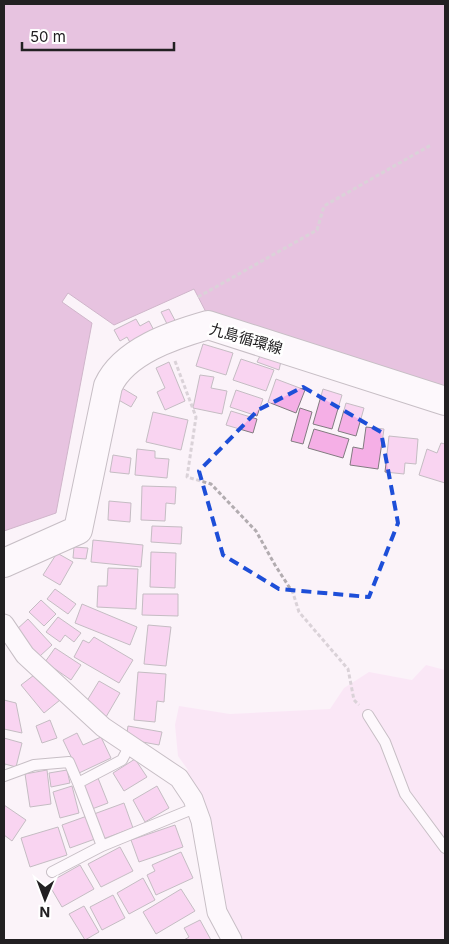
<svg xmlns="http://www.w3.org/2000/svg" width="449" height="944" font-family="Inter,'Noto Sans JP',sans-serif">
<rect width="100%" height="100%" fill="#fbf3f9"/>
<!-- green -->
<path fill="#f9daf2" d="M 426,665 L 445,670 L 445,940 L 232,940 L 201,821 L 179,778 L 188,770 L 178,756 L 175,725 L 179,706 L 230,714 L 330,709 L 344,688 L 369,672 L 412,680 Z"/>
<!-- water -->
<path fill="#ce8bc0" stroke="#9a6b91" d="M 4,4 L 445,4 L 445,386 L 208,316 L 194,289 L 114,325 L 68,293 L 62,302 L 92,323 L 56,513 L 4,531 Z"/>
<!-- building -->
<path fill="#f5afe6" stroke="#827b80" d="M 169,309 L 178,326 L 170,330 L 161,312 Z
M 136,319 L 140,326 L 149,321 L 157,336 L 133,348 L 127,337 L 120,341 L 114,330 Z
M 203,344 L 233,353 L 226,375 L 196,366 Z
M 261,354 L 281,361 L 279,370 L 257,362 Z
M 241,359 L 274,370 L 266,391 L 233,380 Z
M 169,362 L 185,401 L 165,410 L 157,392 L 165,388 L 156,368 Z
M 200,375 L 214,377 L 211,388 L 227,391 L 222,414 L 193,408 Z
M 276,379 L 305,390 L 296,413 L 268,402 Z
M 122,388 L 137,397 L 131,407 L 115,398 Z
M 323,389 L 342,395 L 332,429 L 313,424 Z
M 236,390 L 263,399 L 257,416 L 230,407 Z
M 346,403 L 364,408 L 356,436 L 338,431 Z
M 300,408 L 312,412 L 303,444 L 291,441 Z
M 231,411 L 257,419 L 253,433 L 226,425 Z
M 153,412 L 188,420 L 181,450 L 146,442 Z
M 366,427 L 384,429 L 378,469 L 350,465 L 353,447 L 363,449 Z
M 314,429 L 349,439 L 343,458 L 308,448 Z
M 389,436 L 418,439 L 416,464 L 405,463 L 404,474 L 385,472 Z
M 441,443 L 445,444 L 445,483 L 419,475 L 427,449 L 437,453 Z
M 137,449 L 155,451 L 155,458 L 169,459 L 167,478 L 135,475 Z
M 113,455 L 131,458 L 129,474 L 110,472 Z
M 142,486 L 176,487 L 175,504 L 166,503 L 165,521 L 141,520 Z
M 109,501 L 131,503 L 130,522 L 108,520 Z
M 152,526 L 182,527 L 181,544 L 151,542 Z
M 93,540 L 143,545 L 141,567 L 91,562 Z
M 74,547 L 88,548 L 86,559 L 73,558 Z
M 151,552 L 176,553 L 175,588 L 150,587 Z
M 57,553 L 73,562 L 60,585 L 43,575 Z
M 108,568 L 138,569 L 136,609 L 97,607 L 98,586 L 107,586 Z
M 55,589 L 76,604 L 68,614 L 47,599 Z
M 143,594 L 178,594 L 178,616 L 142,615 Z
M 41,600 L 56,614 L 44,626 L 29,612 Z
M 82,604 L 137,627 L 130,645 L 75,623 Z
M 58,617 L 81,633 L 74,642 L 65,635 L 60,642 L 46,632 Z
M 28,619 L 52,645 L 40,656 L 15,631 Z
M 148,625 L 171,627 L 166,666 L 144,664 Z
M 94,637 L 133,660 L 119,683 L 74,657 L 83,640 L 89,643 Z
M 55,648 L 81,665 L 71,680 L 45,662 Z
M 38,672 L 60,700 L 44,713 L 21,685 Z
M 138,672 L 166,674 L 164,702 L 157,701 L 155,722 L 134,720 Z
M 99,681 L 120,693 L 106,717 L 85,704 Z
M 4,700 L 16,703 L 22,733 L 4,729 Z
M 50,720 L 57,738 L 42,743 L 36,726 Z
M 128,726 L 162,732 L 159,745 L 126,739 Z
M 77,733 L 83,745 L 101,737 L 111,758 L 79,773 L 63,740 Z
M 4,738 L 22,743 L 16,767 L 5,764 L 4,769 Z
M 135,759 L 147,777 L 124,791 L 113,773 Z
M 47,770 L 51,804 L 30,807 L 25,774 Z
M 67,770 L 70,783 L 51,787 L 49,773 Z
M 98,778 L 108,803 L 92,809 L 82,784 Z
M 72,786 L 79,813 L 60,818 L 53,792 Z
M 157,786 L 169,808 L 145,822 L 133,800 Z
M 124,803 L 133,828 L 103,839 L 94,814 Z
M 4,805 L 26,820 L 12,841 L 4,835 Z
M 87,816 L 95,839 L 70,848 L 62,825 Z
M 175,825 L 183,847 L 139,862 L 131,840 Z
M 58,827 L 67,855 L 30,867 L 21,838 Z
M 120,847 L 133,871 L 101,887 L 88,864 Z
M 181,852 L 193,878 L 156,895 L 147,875 L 155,871 L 152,865 Z
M 80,865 L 94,889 L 62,907 L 48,883 Z
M 143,878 L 155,900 L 129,914 L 117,893 Z
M 181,889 L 195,911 L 156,934 L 143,912 Z
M 113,895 L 125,918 L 102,930 L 90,907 Z
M 84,906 L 99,932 L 85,940 L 69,914 Z
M 200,920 L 211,940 L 184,940 L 189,937 L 184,928 Z"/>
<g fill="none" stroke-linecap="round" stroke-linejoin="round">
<defs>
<path id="lane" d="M 368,715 L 385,742 L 405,794 L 445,848
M 4,776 L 34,765 L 69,762 L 78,783 L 122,760 L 130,745
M 78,783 L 102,846
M 52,872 L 102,846 L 190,810"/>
<path id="street" d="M 4,624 L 25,655 L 103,727 L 179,778 L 193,799 L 201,821 L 217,912 L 232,940"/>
<path id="secondary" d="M 4,563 L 78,530 L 108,386 C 124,351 173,335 208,325 L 445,401"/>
</defs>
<!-- lane casing -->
<use href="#lane" stroke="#888086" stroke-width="12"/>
<!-- street casing -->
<use href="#street" stroke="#888086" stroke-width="21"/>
<!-- secondary casing -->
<use href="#secondary" stroke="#888086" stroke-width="30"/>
<!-- path -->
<path stroke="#b2acb0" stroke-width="3" stroke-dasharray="4 2.5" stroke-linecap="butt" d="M 198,297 L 317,230 L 324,206 L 431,145
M 175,361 L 196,417 L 187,477 L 211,484 L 256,531 L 275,565 L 293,593 L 299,612 L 348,669 L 354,700 L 359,705"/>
<!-- lane -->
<use href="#lane" stroke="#fff" stroke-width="10"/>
<!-- street -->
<use href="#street" stroke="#fff" stroke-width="19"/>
<!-- secondary -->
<use href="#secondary" stroke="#fff" stroke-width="28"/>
</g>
<!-- marked area -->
<path d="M0 0H449V944H0ZM 303,387 L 381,432 L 398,523 L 369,597 L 279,589 L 223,555 L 199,471 L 258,410 Z" fill="#fbf3f9" fill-opacity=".55" fill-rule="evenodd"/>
<path fill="none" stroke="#1d4ed8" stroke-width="4" stroke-dasharray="10 6" stroke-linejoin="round" d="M 303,387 L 381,432 L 398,523 L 369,597 L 279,589 L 223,555 L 199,471 L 258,410 Z"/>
<g text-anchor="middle" stroke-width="5" stroke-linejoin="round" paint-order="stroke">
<!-- street labels -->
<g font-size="15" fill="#222022" stroke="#fff">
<text transform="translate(246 339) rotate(16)" y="5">九島循環線</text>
</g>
</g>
<!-- border -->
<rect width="449" height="944" fill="none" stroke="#222022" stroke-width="10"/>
<!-- north arrow -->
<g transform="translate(45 899) rotate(181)" stroke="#ffffff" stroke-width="4" paint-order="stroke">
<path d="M0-4L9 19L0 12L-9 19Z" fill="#222022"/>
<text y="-8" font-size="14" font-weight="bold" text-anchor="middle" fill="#222022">N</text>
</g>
<!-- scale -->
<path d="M22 42v8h152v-8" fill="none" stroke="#222022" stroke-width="2.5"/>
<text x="30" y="42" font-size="15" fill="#222022" stroke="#ffffff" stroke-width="4" paint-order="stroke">50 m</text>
</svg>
